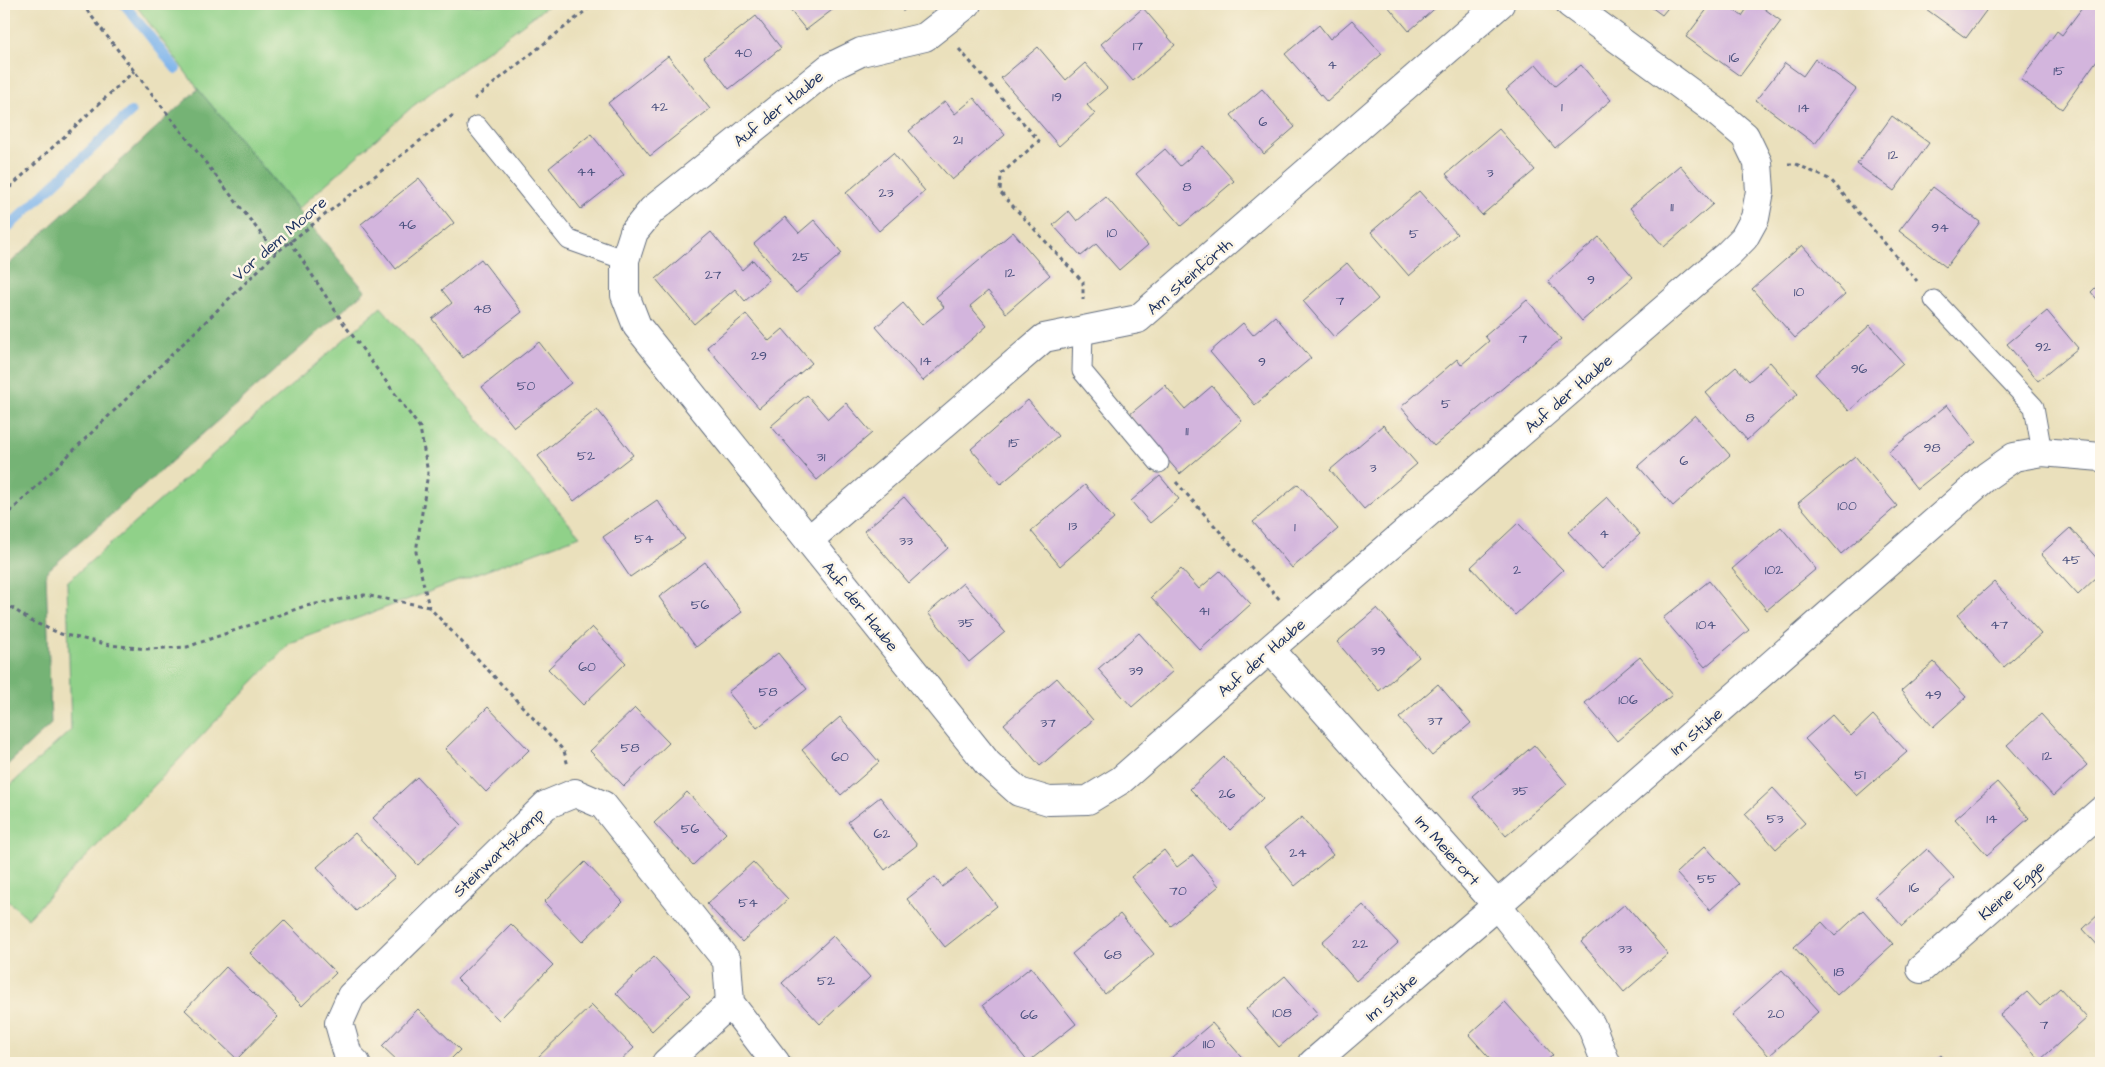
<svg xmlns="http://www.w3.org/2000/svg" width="2105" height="1067" font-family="'Architects Daughter',sans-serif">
<rect width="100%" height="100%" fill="#fcf5e5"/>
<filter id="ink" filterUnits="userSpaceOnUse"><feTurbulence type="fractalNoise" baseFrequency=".02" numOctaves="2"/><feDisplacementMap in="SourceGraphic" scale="10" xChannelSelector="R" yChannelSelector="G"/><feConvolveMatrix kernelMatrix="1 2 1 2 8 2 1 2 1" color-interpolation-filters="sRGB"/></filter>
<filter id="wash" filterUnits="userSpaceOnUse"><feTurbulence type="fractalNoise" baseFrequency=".0096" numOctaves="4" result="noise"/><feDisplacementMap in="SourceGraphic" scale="20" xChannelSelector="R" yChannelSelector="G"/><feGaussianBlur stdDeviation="1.12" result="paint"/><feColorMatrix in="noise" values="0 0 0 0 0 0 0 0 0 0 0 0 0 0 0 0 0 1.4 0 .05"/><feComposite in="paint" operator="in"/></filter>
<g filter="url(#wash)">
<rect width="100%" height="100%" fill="#eae0bc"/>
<!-- green -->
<path fill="#90d189" stroke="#568074" d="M 135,4 L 550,4 L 413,106 L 298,209 L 198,89 Z
M 381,307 L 580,536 L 290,643 L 28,918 L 4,898 L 4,791 L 71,730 L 67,582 Z"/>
<!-- forest -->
<path fill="#74b375" stroke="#48716a" d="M 198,89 L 365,291 L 46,572 L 51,724 L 4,768 L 4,269 Z"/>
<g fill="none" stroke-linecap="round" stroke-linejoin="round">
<!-- stream -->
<path stroke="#7db4ec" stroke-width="10" d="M 124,4 L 176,69
M 4,231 L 131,112"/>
</g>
<g id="blocks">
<!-- building -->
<path fill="#d3b5dd" d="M 785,4 L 840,4 L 806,30 Z
M 1386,4 L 1440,4 L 1409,31 Z
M 1647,4 L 1671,4 L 1662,15 Z
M 1711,4 L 1726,4 L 1742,16 L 1750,4 L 1758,4 L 1781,21 L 1740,76 L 1686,37 Z
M 1930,4 L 1991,4 L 1966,38 L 1926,9 Z
M 2085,4 L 2101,4 L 2101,63 L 2097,60 L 2062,109 L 2021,80 L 2057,31 L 2062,35 Z
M 1143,8 L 1175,45 L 1133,81 L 1101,44 Z
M 756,16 L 781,48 L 729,89 L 704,57 Z
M 1352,20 L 1382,54 L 1327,102 L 1285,54 L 1319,25 L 1330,39 Z
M 1038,47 L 1066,80 L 1085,63 L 1107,88 L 1087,105 L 1095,114 L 1059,146 L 1001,78 Z
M 668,56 L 710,109 L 650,156 L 608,103 Z
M 1815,59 L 1856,89 L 1815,144 L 1756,100 L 1785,63 L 1803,76 Z
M 1536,64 L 1555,86 L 1581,65 L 1611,100 L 1555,148 L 1506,90 Z
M 1262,89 L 1295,127 L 1264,154 L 1231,115 Z
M 974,98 L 1005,135 L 952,180 L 909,131 L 945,101 L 955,114 Z
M 1892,116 L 1929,143 L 1894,191 L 1857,164 Z
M 1499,129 L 1535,170 L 1482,215 L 1446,174 Z
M 591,134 L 624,175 L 581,209 L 549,168 Z
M 1203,146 L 1234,181 L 1181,226 L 1136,174 L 1165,149 L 1180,166 Z
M 893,153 L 925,191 L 879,231 L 846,193 Z
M 1680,165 L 1713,204 L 1664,247 L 1630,208 Z
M 419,178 L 454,223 L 396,269 L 361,224 Z
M 1933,187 L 1980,222 L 1946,267 L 1899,231 Z
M 1419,191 L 1457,234 L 1409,276 L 1371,232 Z
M 1106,197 L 1148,245 L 1119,270 L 1096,244 L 1081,256 L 1053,225 L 1069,211 L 1077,221 Z
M 785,217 L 799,233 L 814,220 L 842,253 L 796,293 L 754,244 Z
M 711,232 L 742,270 L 753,260 L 769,280 L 745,301 L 735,289 L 694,324 L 656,279 Z
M 1013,232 L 1050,275 L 1006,313 L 988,291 L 970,306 L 987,326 L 923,381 L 876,327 L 903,303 L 922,325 L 944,307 L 936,297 Z
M 1599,237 L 1633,277 L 1582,321 L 1548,281 Z
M 1802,245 L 1845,294 L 1795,338 L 1752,289 Z
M 481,259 L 522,312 L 463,358 L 432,319 L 452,303 L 442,290 Z
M 1347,263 L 1378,299 L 1334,337 L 1303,301 Z
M 2101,282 L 2101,304 L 2091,292 Z
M 1527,300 L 1561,339 L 1434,446 L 1401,407 L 1457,359 L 1461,365 L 1489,341 L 1485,336 Z
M 2047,311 L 2078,348 L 2038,381 L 2007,344 Z
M 746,314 L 769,341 L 783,329 L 812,363 L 759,408 L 707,347 Z
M 1275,316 L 1311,358 L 1255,405 L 1210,352 L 1243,323 L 1253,335 Z
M 1870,325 L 1903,363 L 1849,411 L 1815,374 Z
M 539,342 L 571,383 L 514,427 L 482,387 Z
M 1770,362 L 1798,394 L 1747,440 L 1706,393 L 1736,367 L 1749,381 Z
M 1165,385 L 1185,409 L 1212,386 L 1242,421 L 1180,474 L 1129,415 Z
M 807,395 L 828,419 L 846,403 L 872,433 L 817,480 L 771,426 Z
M 1028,400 L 1058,436 L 1001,484 L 971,449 Z
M 1947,405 L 1976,442 L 1917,489 L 1888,452 Z
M 597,409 L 633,455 L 574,501 L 538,456 Z
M 1695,415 L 1730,455 L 1673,506 L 1638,466 Z
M 1383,425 L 1417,464 L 1364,509 L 1330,470 Z
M 1855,456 L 1897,506 L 1841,554 L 1798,503 Z
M 1160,476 L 1179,499 L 1150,523 L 1131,501 Z
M 1298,484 L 1338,529 L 1292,568 L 1253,522 Z
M 1085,485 L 1114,519 L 1060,566 L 1031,531 Z
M 904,497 L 948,548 L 909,583 L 864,531 Z
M 1607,497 L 1640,534 L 1602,569 L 1568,532 Z
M 657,500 L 685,539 L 630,577 L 603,537 Z
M 1518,523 L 1563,570 L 1515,615 L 1471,567 Z
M 1781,527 L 1816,569 L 1767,610 L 1732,569 Z
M 2070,528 L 2101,563 L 2101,573 L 2078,595 L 2041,554 Z
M 705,562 L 742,612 L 696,647 L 659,597 Z
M 1181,569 L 1199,589 L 1220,571 L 1251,604 L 1200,650 L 1151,597 Z
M 1709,581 L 1749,630 L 1705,667 L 1663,618 Z
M 1994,582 L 2041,634 L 2004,667 L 1957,615 Z
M 963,583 L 1005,632 L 969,662 L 928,613 Z
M 1377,608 L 1419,657 L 1379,691 L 1337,642 Z
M 592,627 L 626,663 L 583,705 L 548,669 Z
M 1139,633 L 1173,671 L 1132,707 L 1098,669 Z
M 778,653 L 807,689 L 757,728 L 728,692 Z
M 1640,657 L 1672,695 L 1617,741 L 1585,703 Z
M 1934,662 L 1966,697 L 1933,727 L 1901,691 Z
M 1057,678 L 1093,720 L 1040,766 L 1004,724 Z
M 1438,684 L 1471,723 L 1432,756 L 1399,718 Z
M 488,707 L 529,750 L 486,792 L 445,749 Z
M 635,708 L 669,743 L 624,786 L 590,751 Z
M 2041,714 L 2087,765 L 2053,796 L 2007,745 Z
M 1832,715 L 1851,736 L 1873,715 L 1907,752 L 1857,796 L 1805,739 Z
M 840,717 L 879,762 L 841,795 L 802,750 Z
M 1534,745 L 1567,784 L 1506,836 L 1473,797 Z
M 1224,757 L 1263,798 L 1230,830 L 1190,789 Z
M 417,777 L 461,824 L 418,865 L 373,818 Z
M 1997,782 L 2029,818 L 1987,855 L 1955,819 Z
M 1773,788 L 1805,823 L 1776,849 L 1745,814 Z
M 687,792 L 726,833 L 693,865 L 654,823 Z
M 880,797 L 917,845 L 885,870 L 848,822 Z
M 1302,817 L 1333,855 L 1295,886 L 1264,848 Z
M 355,833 L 395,877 L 356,911 L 317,867 Z
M 1705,846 L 1739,884 L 1710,910 L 1676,873 Z
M 1927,849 L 1954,878 L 1902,926 L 1875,896 Z
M 1164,850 L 1177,867 L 1193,855 L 1219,886 L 1171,926 L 1131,877 Z
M 585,862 L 623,902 L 582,942 L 544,902 Z
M 753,862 L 788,899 L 742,942 L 707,904 Z
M 967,868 L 997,906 L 945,947 L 907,899 L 935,877 L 942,887 Z
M 1625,904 L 1668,954 L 1624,992 L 1581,942 Z
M 1363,905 L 1398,943 L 1356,981 L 1322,942 Z
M 1863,910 L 1893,944 L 1837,995 L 1794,947 L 1822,922 L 1835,936 Z
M 2101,912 L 2101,949 L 2083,929 Z
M 1120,914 L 1154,954 L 1105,994 L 1072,954 Z
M 284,920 L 336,973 L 302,1006 L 250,953 Z
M 511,924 L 553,965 L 499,1020 L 457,979 Z
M 833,936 L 870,977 L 820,1024 L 782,983 Z
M 654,957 L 690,995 L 652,1031 L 616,993 Z
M 226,967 L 278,1017 L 237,1059 L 185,1010 Z
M 1031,967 L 1076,1024 L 1028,1062 L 983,1005 Z
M 1782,970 L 1819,1011 L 1769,1056 L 1732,1015 Z
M 1285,976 L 1318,1014 L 1279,1047 L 1246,1009 Z
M 2060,988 L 2087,1018 L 2040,1060 L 2000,1015 L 2027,992 L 2040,1006 Z
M 1505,1002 L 1553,1055 L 1544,1063 L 1494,1063 L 1469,1035 Z
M 592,1005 L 634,1048 L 618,1063 L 543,1063 L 537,1058 Z
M 418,1009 L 460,1050 L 447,1063 L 400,1063 L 382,1046 Z
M 1212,1023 L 1247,1063 L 1165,1063 Z
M 1941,1055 L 1949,1063 L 1932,1063 Z"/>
</g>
</g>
<g filter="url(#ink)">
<use href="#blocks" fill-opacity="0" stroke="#636d7f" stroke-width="1"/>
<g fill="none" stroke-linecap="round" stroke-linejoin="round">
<defs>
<path id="lane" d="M 477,126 L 569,240 L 625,260
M 1934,300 L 2034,407 L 2042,452
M 1083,329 L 1082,371 L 1159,463"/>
<path id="street" d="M 967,4 L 925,37 L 861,52 L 830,67 L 652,210 L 634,232 L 625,260 L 625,295 L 637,326 L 988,764 L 1019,792 L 1049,801 L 1088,800 L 1121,780 L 1270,649 L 1727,255 L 1744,238 L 1755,218 L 1760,191 L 1758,163 L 1745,136 L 1713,109 L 1570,4
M 809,540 L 1044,338 L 1138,319 L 1500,4
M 1270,649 L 1497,905 L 1591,1025 L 1606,1063
M 1921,969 L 2101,811
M 356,1063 L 348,1055 L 339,1023 L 351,996 L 546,805 L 575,793 L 603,805 L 727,961 L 730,1003 L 776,1063
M 666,1063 L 730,1003
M 1313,1063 L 1497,905 L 1987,476 L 2014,457 L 2042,452 L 2101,457"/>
</defs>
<!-- lane casing -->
<use href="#lane" stroke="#636d7f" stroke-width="21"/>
<!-- street casing -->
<use href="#street" stroke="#636d7f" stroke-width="30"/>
<!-- path -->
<path stroke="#636d7f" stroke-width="3" stroke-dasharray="4 4" stroke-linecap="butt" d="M 82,4 L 276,253
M 898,4 L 904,11
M 959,49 L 1039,141 L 1001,174 L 1000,192 L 1083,282 L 1083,300
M 474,99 L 594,4
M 1788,164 L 1796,164 L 1831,180 L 1917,281
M 4,193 L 134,71
M 290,241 L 344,324 L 420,428 L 428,473 L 416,552 L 429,607 L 564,751 L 568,766
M 1176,482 L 1281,601
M 4,518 L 276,253 L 453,115
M 4,602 L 31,621 L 61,634 L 110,645 L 147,649 L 187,647 L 305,606 L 364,595 L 429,607"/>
<!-- lane -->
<use href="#lane" stroke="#fff" stroke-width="19"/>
<!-- street -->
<use href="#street" stroke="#fff" stroke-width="28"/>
</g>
</g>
<g text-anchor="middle" stroke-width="5" stroke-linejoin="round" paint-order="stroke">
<!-- number labels -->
<g font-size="14" fill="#49507e">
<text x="1138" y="50">17</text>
<text x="743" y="57">40</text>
<text x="1734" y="62">16</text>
<text x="1332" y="69">4</text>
<text x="2059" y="75">15</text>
<text x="1057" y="101">19</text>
<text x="659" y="111">42</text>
<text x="1562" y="111">1</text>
<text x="1804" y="112">14</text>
<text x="1263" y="126">6</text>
<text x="958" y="144">21</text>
<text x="1893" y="159">12</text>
<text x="586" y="176">44</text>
<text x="1490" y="177">3</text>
<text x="1187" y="191">8</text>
<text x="886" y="197">23</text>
<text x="1672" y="211">11</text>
<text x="407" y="229">46</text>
<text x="1940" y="232">94</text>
<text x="1112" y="237">10</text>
<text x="1414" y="238">5</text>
<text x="801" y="261">25</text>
<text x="1010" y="277">12</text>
<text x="713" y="279">27</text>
<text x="1591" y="284">9</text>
<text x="1799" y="296">10</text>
<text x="1340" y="305">7</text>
<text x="482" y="313">48</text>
<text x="1523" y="343">7</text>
<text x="2043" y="351">92</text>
<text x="759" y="360">29</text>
<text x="926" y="365">14</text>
<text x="1262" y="366">9</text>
<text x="1859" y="373">96</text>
<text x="526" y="390">50</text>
<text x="1446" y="408">5</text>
<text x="1750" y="422">8</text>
<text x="1187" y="435">11</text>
<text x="1014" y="447">15</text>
<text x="1932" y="452">98</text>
<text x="586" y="460">52</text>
<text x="821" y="461">31</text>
<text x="1684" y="465">6</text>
<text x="1373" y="472">3</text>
<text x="1847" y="510">100</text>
<text x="1073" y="530">13</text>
<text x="1295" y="531">1</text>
<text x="1604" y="538">4</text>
<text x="644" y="543">54</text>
<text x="906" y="545">33</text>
<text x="2071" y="564">45</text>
<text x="1517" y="574">2</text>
<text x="1774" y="574">102</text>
<text x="700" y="609">56</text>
<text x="1204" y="615">41</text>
<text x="966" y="627">35</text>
<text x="1706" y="629">104</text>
<text x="1999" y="629">47</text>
<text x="1378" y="655">39</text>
<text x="587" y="671">60</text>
<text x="1136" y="675">39</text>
<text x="768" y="696">58</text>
<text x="1933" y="699">49</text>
<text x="1628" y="704">106</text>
<text x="1435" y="725">37</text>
<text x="1048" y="727">37</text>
<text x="630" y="752">58</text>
<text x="2047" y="760">12</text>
<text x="840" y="761">60</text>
<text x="1860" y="779">51</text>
<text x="1520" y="795">35</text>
<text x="1227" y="798">26</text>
<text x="1775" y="823">53</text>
<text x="1992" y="823">14</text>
<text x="690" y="833">56</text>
<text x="882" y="838">62</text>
<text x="1298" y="857">24</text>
<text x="1707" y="883">55</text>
<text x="1914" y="892">16</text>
<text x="1178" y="895">70</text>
<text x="748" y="907">54</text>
<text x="1360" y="948">22</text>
<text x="1625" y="953">33</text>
<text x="1113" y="959">68</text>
<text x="1839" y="976">18</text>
<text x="826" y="985">52</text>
<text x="1282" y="1017">108</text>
<text x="1776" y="1018">20</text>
<text x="1029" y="1019">66</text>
<text x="2044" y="1029">7</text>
<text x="1209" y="1048">110</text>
</g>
<!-- street labels -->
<g font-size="16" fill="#1b2f5e" stroke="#fcf5e5">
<text transform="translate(778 108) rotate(-39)" y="6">Auf der Haube</text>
<text transform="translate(279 238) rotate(-41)" y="6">Vor dem Moore</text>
<text transform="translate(1189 276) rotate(-41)" y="6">Am Steinförth</text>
<text transform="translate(1568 393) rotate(-41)" y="6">Auf der Haube</text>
<text transform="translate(861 606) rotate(51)" y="6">Auf der Haube</text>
<text transform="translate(1261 657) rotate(-41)" y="6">Auf der Haube</text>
<text transform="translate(1696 731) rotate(-41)" y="6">Im Stühe</text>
<text transform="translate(1448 850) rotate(48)" y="6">Im Meierort</text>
<text transform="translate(498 852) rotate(-44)" y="6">Steinwartskamp</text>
<text transform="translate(2011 890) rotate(-41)" y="6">Kleine Egge</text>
<text transform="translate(1391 997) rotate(-41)" y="6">Im Stühe</text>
</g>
</g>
<!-- margin -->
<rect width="2105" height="1067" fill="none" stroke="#fcf5e5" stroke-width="20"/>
</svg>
